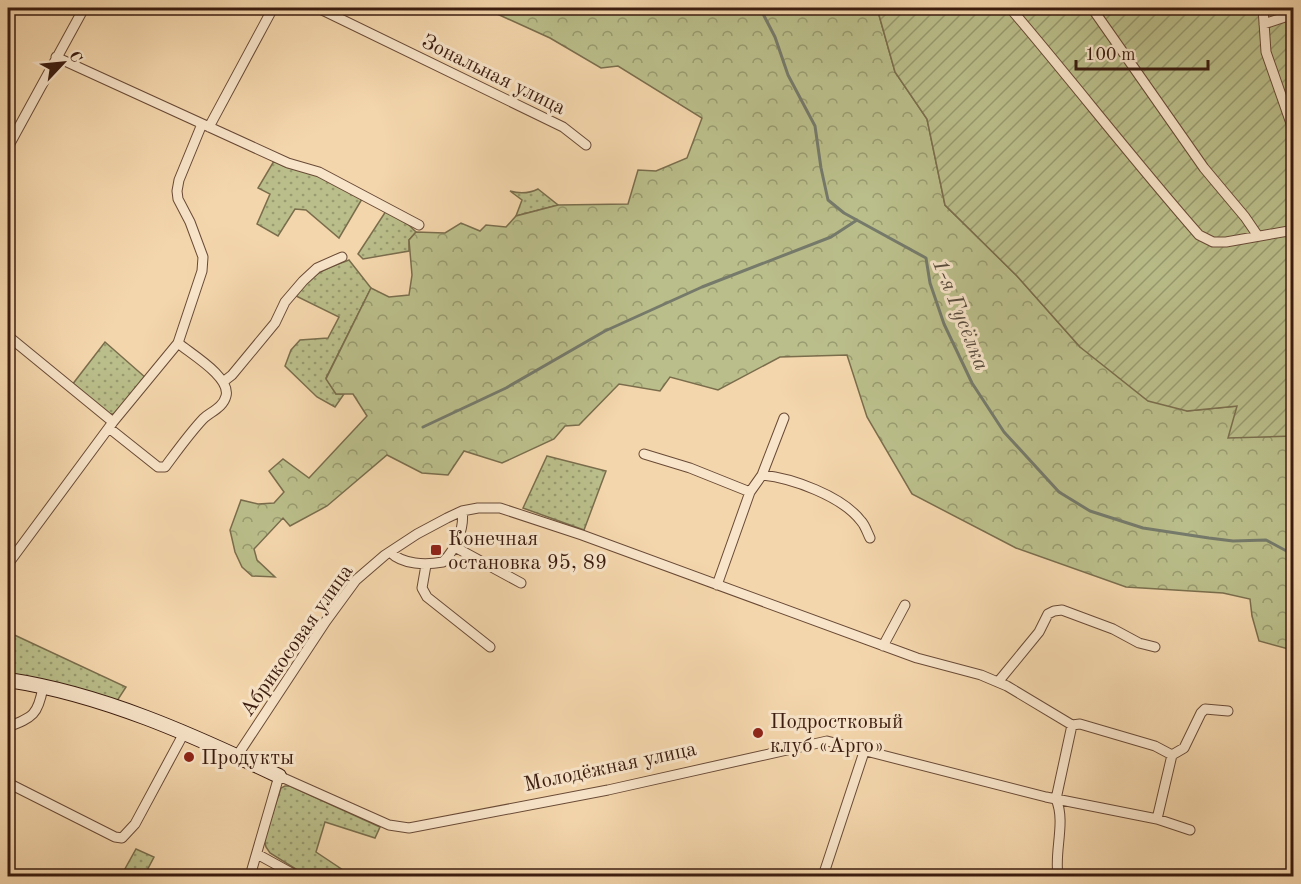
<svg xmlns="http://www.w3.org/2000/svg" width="1301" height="884" font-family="'Old Standard TT',serif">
<defs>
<pattern id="grass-dots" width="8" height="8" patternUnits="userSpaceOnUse" patternTransform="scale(1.5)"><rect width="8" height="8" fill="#babe8a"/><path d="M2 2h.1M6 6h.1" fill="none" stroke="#989a6f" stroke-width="1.8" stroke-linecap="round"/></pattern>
<pattern id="forest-crowns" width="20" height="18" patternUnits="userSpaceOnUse" patternTransform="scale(1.5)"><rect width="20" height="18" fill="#babe8a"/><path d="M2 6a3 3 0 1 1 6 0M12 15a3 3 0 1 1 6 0" fill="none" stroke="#989a6f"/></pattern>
<pattern id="garden-furrows" width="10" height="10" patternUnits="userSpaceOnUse" patternTransform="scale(1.5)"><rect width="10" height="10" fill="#babe8a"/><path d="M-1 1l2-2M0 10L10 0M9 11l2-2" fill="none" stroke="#989a6f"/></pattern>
</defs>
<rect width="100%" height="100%" fill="#f4d6ac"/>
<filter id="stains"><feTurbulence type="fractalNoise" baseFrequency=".00333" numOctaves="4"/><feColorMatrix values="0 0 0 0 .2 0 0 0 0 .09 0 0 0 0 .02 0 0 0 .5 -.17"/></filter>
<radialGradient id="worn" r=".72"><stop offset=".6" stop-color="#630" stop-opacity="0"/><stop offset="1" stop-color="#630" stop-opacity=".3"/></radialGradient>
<!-- grass -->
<path fill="url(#grass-dots)" stroke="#7a6d4c" stroke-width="1.5" d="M 274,161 L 286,167 L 317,175 L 362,199 L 339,238 L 306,210 L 295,209 L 278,236 L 257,224 L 270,194 L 258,188 Z
M 538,189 L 558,205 L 516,216 L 522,200 L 510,191 C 520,194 528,194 538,189 Z
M 386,211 L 409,225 L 416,232 L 409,240 L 409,251 L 363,259 L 358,254 Z
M 349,260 L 371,288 L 326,378 L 336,394 L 344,394 L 335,407 L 317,397 L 285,366 L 291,350 L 300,340 L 328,338 L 339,317 L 296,296 C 312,273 324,269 349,260 Z
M 105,342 L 146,378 L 117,412 L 113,414 L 108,414 L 72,385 Z
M 547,456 L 606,471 L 584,530 L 523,508 Z
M 8,632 L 126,687 L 117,701 L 8,674 Z
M 285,786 L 290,786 L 380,827 L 375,838 L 325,822 L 316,852 L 352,876 L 307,876 L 270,853 L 266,847 L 264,839 L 281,788 Z
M 136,849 L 154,857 L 144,876 L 121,876 Z"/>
<!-- forest -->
<path fill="url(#forest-crowns)" stroke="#7a6d4c" stroke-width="1.5" d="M 484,8 L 877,8 L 895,72 L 927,119 L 945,205 L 1017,276 L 1080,347 L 1187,411 L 1238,406 L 1229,437 L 1293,436 L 1293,649 L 1292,650 L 1259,641 L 1252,616 L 1250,599 L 1223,593 L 1126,587 L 1016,548 L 912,494 L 867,417 L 847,355 L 780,357 L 718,390 L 670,377 L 660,391 L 619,384 L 579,425 L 565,426 L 554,439 L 502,463 L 464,451 L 448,475 L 422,473 L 387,455 L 327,506 L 290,526 L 283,518 L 254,549 L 257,560 L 275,577 L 252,576 L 242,567 L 235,552 L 230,530 L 241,500 L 258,504 L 274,503 L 284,492 L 269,471 L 283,459 L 309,478 L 367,416 L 353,394 L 336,394 L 326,379 L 371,288 L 389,297 L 409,295 L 412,275 L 409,240 L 416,232 L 445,233 L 461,223 L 480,231 L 486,225 L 506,227 L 516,216 L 558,205 L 628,204 L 638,170 L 656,171 L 687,158 L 702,118 L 618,66 L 601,68 L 550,38 Z"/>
<!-- garden -->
<path fill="url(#garden-furrows)" stroke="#7a6d4c" stroke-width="1.5" d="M 877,8 L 1293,8 L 1293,436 L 1228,438 L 1237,406 L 1187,411 L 1148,401 L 1080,347 L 1017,276 L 945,205 L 927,119 L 895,72 Z"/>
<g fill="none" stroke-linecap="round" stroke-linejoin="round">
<!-- stream -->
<path stroke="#757a6b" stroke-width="3" d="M 760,8 L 775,37 L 788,75 L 815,126 L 821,168 L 828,200 L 844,213 L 926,258 L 930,283 L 944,324 L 972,383 L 1004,432 L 1059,492 L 1090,511 L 1143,528 L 1209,538 L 1233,541 L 1266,540 L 1294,555
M 423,427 L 506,388 L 605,331 L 702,287 L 831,237 L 857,220"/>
<defs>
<path id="street" d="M 318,8 L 563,127 L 586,145
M 1010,8 C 1074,83 1134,161 1199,235 L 1213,242 L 1226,242 L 1294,230
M 1092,8 L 1204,168 L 1245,217 L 1258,236
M 1263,8 L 1266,52 L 1294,132
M 1264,24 L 1294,14
M 56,57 L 288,163 L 319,172 L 419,225
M 209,127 L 273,8
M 8,147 L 84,8
M 8,336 L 113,422
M 223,382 L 232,375 L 275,323 L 285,302 L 303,281 L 317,268 L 342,257
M 109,428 L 158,467 L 165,467 C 177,451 189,434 203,419 C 210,412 223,408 226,396 C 231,377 191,354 178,343
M 644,454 L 690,468 L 750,492
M 762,475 C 792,478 842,496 861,521 C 865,525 867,532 870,538
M 453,546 L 521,583
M 390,552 C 403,565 426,565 443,562 C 455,550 465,528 462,511
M 8,564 L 113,422 L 178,343 L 202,271 L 203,257 L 190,222 L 178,199 L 177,191 L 179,180 L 202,124
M 426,565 L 422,588 L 427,597 L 490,647
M 717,585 L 750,492 L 762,475 L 784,418
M 883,646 L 905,605
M 998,682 L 1039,632 L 1048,614 L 1054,611 L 1062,610 L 1113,629 L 1139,643 L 1155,647
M 8,727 C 33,717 38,715 43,687
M 237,756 L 326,621 L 356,580 L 385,555 L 417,534 L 447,518 L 462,511 L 478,508 L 500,508 L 582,535 L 917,658 L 981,675 L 1007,686 L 1072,725 L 1080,724 L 1155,746 L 1172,755
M 8,783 L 115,837 L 122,838 L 135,824 L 184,733
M 1056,799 C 1066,822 1054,851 1058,876
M 1056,799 L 1072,725
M 1157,819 L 1172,755 L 1184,748 L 1201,713 L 1205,709 L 1228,711
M 257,854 L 297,876
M 250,876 L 279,776 L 389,825 L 409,828 L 608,790 L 827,741 L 1046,797 L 1157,819 L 1190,830
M 823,876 L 864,752"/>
<path id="secondary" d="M 8,680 C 102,694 193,735 279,776"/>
</defs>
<!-- street casing -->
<use href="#street" stroke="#694a36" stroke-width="11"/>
<!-- secondary casing -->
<use href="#secondary" stroke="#3b1c0f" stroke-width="16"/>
<!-- street -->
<use href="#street" stroke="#f8e4c9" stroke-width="9"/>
<!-- secondary -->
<use href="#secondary" stroke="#f8e4c9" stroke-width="14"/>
</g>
<!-- markers -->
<g fill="#8f2418" stroke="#f8e4c9" stroke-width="2">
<rect x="430" y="544" width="12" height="12" rx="3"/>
<circle cx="758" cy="733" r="6"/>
<circle cx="189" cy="757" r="6"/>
</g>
<g text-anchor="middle" stroke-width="6" stroke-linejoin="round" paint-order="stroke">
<!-- street labels -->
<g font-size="21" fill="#3b1c0f" stroke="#f8e4c9">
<text transform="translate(494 74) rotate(26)" y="7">Зональная улица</text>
<text transform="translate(296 640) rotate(-55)" y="7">Абрикосовая улица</text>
<text transform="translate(610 766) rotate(-12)" y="7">Молодёжная улица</text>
</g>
<!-- poi labels -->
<g font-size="21" fill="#3b1c0f" stroke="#f8e4c9" text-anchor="start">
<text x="448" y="545">Конечная<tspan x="448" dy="24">остановка 95, 89</tspan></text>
<text x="770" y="728">Подростковый<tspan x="770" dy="24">клуб «Арго»</tspan></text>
<text x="201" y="764">Продукты</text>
</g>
<!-- water labels -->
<g font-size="22" font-style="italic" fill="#584b3d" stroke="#f8e4c9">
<text transform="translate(962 314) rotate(68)" y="8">1-я Гусёлка</text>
</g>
</g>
<!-- margin -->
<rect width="1301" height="884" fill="none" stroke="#f4d6ac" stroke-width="30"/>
<rect x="9" y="9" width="1283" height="866" fill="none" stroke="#3b1c0f" stroke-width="3"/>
<rect x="15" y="15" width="1271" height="854" fill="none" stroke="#3b1c0f" stroke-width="1.5"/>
<!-- north arrow -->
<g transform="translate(63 63) rotate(64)" stroke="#f8e4c9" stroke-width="4.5" paint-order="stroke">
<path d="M0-4.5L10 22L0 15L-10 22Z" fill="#3b1c0f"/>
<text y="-9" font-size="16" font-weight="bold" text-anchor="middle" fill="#3b1c0f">С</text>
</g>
<!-- scale -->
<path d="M1076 60v9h132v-9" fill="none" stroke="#3b1c0f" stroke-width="3"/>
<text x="1085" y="60" font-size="18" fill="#3b1c0f" stroke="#f8e4c9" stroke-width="4.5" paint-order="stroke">100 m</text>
<rect width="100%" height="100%" filter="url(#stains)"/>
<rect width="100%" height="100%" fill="url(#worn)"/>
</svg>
